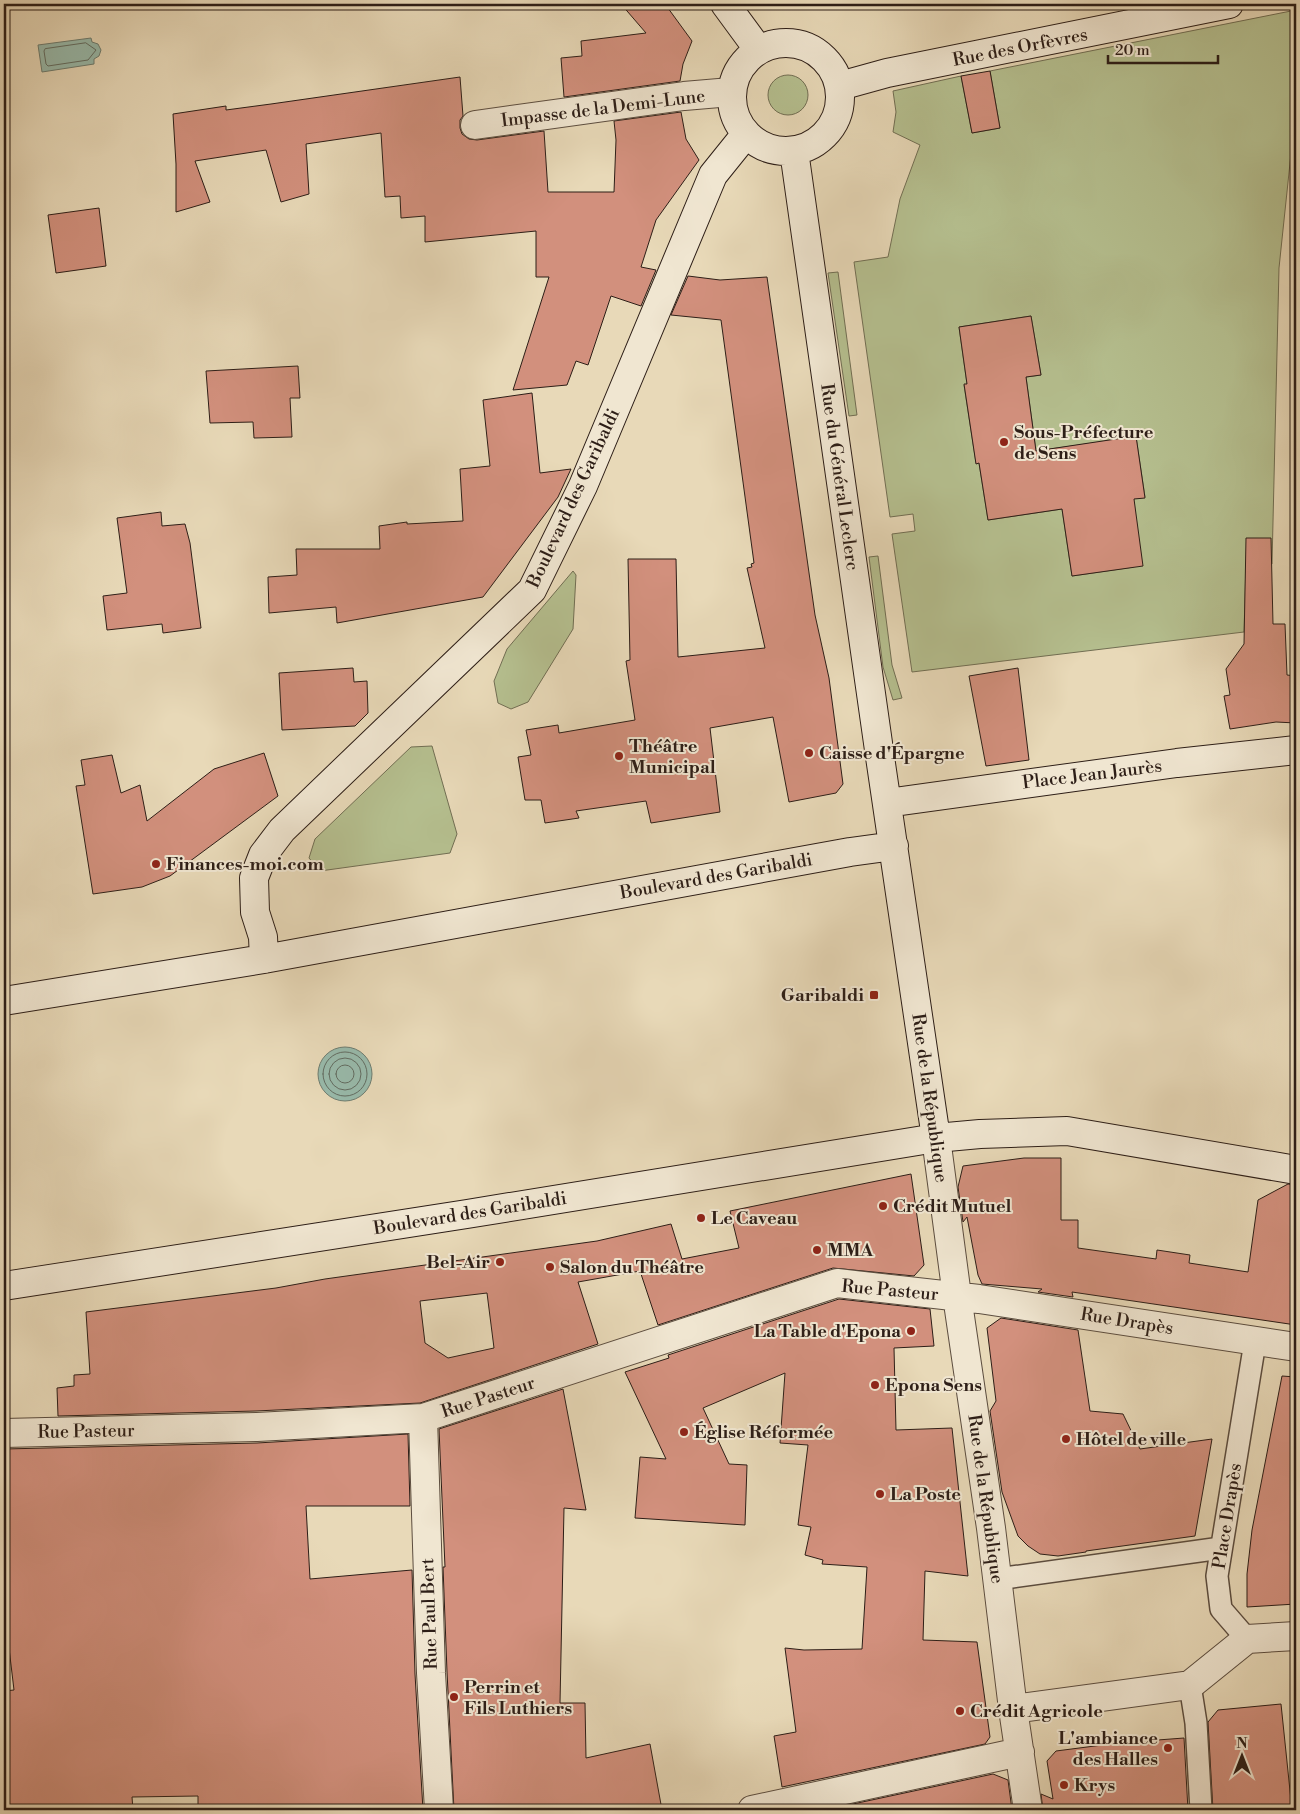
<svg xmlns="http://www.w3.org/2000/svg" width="1300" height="1814" font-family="'Libre Bodoni',serif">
<rect width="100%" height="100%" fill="#e8d9b8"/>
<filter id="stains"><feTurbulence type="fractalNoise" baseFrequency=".004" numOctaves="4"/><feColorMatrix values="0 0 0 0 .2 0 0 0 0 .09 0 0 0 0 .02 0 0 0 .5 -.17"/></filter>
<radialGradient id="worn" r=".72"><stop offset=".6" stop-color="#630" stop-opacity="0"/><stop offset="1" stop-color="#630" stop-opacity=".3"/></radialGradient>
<!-- green -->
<path fill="#b5bf8f" stroke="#716e53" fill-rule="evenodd" d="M 1296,10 L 1296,106 L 1279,268 L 1272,564 L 1246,563 L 1244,632 L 912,672 L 892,534 L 915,531 L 913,514 L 890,517 L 854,262 L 888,257 L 900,199 L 920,145 L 893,132 L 896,112 L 893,91 L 961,76 L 972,133 L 1000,128 L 990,71 ZM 1031,316 L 1041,375 L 1026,377 L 1036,451 L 1136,437 L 1145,497 L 1096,504 L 1128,527 L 1134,567 L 1072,576 L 1062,509 L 988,520 L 979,463 L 976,463 L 964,385 L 967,384 L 959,327 Z
M768 95a20 20 0 1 1 40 0a20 20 0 1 1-40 0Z
M 838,272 L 857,415 L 849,416 L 828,273 Z
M 878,556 L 892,665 L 902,698 L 893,700 L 883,667 L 869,557 Z
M 573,571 L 576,575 L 573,629 L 528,702 L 511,709 L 498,703 L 494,681 L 507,649 Z
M 432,746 L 457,834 L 450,853 L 320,871 L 309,858 L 315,839 L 411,747 Z"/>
<!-- water -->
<path fill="#98baab" stroke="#6d7c70" d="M 91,38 L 92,42 L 98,44 L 101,50 L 99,56 L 94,59 L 94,64 L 42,72 L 38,45 Z
M318 1074a27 27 0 1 1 54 0a27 27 0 1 1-54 0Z"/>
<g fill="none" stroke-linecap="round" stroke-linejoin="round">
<!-- shore -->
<path stroke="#626c61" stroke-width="1" d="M 86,43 L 96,50 L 88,60 L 48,66 L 46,64 L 44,51 L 45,49 Z
M323 1074a22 22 0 1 1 44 0a22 22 0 1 1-44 0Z
M329 1074a16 16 0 1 1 32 0a16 16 0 1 1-32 0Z
M336 1074a9 9 0 1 1 18 0a9 9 0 1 1-18 0Z"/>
</g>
<!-- building -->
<path fill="#d2907d" stroke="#2d1e17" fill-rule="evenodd" d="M 621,4 L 665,4 L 692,41 L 683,64 L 680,81 L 564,97 L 561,58 L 582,56 L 581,41 L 646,33 Z
M 990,71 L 1000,128 L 972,133 L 961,76 Z
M 460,77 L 463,116 L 460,120 L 460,128 L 462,134 L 469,139 L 477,140 L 544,131 L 548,192 L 614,192 L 616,140 L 614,121 L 681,112 L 686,139 L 699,160 L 656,220 L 641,267 L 656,270 L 641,306 L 611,296 L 588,365 L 576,361 L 567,385 L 513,390 L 549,277 L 536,277 L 536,231 L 425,242 L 425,216 L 401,218 L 400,196 L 385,197 L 381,133 L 306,144 L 309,194 L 281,202 L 266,150 L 195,161 L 210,202 L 176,212 L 176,164 L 173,114 L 226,106 L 226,110 L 271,104 Z
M 99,208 L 106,266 L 56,273 L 48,215 Z
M 688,276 L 720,280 L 767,277 L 815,615 L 829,678 L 843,784 L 836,793 L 789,802 L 773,717 L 710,728 L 720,812 L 651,823 L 646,801 L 576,811 L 579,818 L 545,823 L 541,800 L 525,800 L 518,757 L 531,755 L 526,730 L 558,725 L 559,733 L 635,720 L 626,661 L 630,660 L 628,559 L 676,559 L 678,657 L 765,648 L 747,568 L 752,567 L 751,564 L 754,563 L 721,320 L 671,315 Z
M 1031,316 L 1041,375 L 1026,377 L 1036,451 L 1136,436 L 1145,498 L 1134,499 L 1143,566 L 1072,576 L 1062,509 L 988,520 L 979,463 L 976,464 L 964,384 L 967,384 L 959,327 Z
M 298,366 L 300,398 L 290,398 L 292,437 L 254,438 L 253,422 L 210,423 L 206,371 Z
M 532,393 L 540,473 L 571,469 L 558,497 L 483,597 L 337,623 L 336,607 L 269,613 L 268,577 L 297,575 L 296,549 L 380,549 L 379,526 L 407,522 L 407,524 L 463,521 L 460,469 L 490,466 L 483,400 Z
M 161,512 L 162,526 L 185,524 L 190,543 L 201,628 L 163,633 L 162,624 L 107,630 L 103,596 L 127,593 L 117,518 Z
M 1246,538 L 1271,538 L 1273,624 L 1285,624 L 1287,675 L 1296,676 L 1296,723 L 1276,722 L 1230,729 L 1224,696 L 1230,695 L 1226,669 L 1244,644 Z
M 353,668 L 354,682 L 367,681 L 368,713 L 355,726 L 282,730 L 279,673 Z
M 1018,668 L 1029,760 L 986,766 L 969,676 Z
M 264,753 L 278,796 L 170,876 L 142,887 L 93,894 L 76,786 L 85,785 L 81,760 L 112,755 L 121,793 L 140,785 L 147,821 L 214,769 Z
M 1024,1158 L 1061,1158 L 1061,1220 L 1078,1220 L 1078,1248 L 1156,1259 L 1157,1250 L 1190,1255 L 1189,1263 L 1248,1272 L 1258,1200 L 1288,1184 L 1296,1185 L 1296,1325 L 1072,1292 L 1073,1297 L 1038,1292 L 1042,1289 L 982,1284 L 978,1275 L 967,1217 L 963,1222 L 958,1187 L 963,1166 Z
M 911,1174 L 924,1265 L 914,1276 L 833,1268 L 658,1325 L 640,1271 L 578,1282 L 598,1344 L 420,1403 L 256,1411 L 58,1416 L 57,1388 L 74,1386 L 74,1375 L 90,1374 L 86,1312 L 276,1288 L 325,1279 L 597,1241 L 671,1224 L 682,1259 L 739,1248 L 730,1211 ZM 487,1293 L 494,1348 L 448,1358 L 425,1343 L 420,1301 Z
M 839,1299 L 930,1309 L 934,1346 L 894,1348 L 896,1430 L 952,1428 L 968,1576 L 925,1571 L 923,1640 L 977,1642 L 990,1737 L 985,1744 L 782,1787 L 774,1736 L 796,1732 L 785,1648 L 804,1650 L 862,1649 L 867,1567 L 822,1564 L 823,1560 L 805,1555 L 811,1527 L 798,1525 L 808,1445 L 780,1443 L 785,1373 L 703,1408 L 729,1464 L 747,1465 L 745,1525 L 635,1518 L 640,1457 L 666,1459 L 625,1372 L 669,1358 L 668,1355 Z
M 1001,1318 L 1078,1330 L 1090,1411 L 1123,1414 L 1140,1449 L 1212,1439 L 1195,1536 L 1086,1551 L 1086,1552 L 1058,1556 L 1040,1554 L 1028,1546 L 1018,1536 L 1002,1492 L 990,1411 L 996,1401 L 987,1328 Z
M 1282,1376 L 1296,1377 L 1296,1604 L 1247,1607 L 1247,1574 L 1252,1530 Z
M 563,1389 L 586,1510 L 564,1508 L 560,1703 L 585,1703 L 586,1758 L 650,1744 L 662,1810 L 454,1810 L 447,1672 L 443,1567 L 445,1567 L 439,1429 Z
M 408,1434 L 410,1506 L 306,1506 L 310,1579 L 412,1570 L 415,1674 L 423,1810 L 198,1810 L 198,1796 L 132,1797 L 133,1810 L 4,1810 L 4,1691 L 14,1690 L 6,1623 L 4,1623 L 4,1449 L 257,1443 Z
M 1281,1704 L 1292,1810 L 1213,1810 L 1208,1722 L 1218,1710 Z
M 1184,1738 L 1188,1810 L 1043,1810 L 1041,1794 L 1053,1799 L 1047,1761 L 1056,1751 L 1118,1743 Z
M 993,1774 L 1008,1780 L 1012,1810 L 825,1810 Z"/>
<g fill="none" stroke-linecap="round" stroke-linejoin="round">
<defs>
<path id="pedestrian" d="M 998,1579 L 1221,1548
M 1247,1639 L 1221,1609 L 1217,1576 L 1255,1342
M 1190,1685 L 1196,1723 L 1201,1810"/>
<path id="minor" d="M 475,125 L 684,96 L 731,92
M 936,1138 L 957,1296 L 991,1528 L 1013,1709 L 1028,1810
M 423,1418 L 431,1673 L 439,1810
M 4,1433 L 257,1427 L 423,1418 L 837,1283 L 979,1299 L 1296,1347
M 1013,1709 L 1190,1685 L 1247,1639 L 1296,1636
M 752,1810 L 1020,1752"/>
<path id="secondary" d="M 725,4 L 758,49
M732 97a54 54 0 1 1 108 0a54 54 0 1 1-108 0Z
M 840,86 L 887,73 L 1229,4
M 794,151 L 880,757 L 936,1138
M 887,803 L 1177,763 L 1296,750
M 264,959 L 263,937 L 255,912 L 254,878 L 263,855 L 282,830 L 532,590 L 583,486 L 713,175 L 746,134
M 4,1001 L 264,959 L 850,852 L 894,846
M 4,1286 L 467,1214 L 936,1138 L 980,1134 L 1067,1131 L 1296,1170"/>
</defs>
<!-- pedestrian casing -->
<use href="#pedestrian" stroke="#5c4d3f" stroke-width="24"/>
<!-- minor casing -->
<use href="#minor" stroke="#5c4d3f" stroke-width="30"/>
<!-- secondary casing -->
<use href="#secondary" stroke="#2d1e17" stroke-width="30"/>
<!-- pedestrian -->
<use href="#pedestrian" stroke="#f0e6d1" stroke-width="21"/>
<!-- minor -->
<use href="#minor" stroke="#f0e6d1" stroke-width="28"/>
<!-- secondary -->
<use href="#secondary" stroke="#f0e6d1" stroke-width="28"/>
</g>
<!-- markers -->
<g fill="#8f2418" stroke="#f0e6d1" stroke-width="2">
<circle cx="1004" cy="442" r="5"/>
<circle cx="809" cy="753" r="5"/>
<circle cx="619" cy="756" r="5"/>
<circle cx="156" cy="864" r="5"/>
<rect x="869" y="990" width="10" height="10" rx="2.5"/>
<circle cx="883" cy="1206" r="5"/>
<circle cx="701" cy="1218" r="5"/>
<circle cx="817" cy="1250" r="5"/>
<circle cx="500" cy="1262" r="5"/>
<circle cx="550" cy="1267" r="5"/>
<circle cx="911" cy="1331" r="5"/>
<circle cx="875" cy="1385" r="5"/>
<circle cx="684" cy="1432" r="5"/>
<circle cx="1066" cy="1439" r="5"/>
<circle cx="880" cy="1494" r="5"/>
<circle cx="454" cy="1697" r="5"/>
<circle cx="960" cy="1711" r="5"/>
<circle cx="1168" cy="1748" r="5"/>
<circle cx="1064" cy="1785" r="5"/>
</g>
<g text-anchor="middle" stroke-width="4" stroke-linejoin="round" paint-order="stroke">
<!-- street labels -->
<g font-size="18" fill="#2d1e17" stroke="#f0e6d1">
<text transform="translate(1020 47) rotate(-11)" y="6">Rue des Orfèvres</text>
<text transform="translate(603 108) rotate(-7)" y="6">Impasse de la Demi-Lune</text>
<text transform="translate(840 477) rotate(82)" y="6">Rue du Général Leclerc</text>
<text transform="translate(573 498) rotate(-65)" y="6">Boulevard des Garibaldi</text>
<text transform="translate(1092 774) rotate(-7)" y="6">Place Jean Jaurès</text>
<text transform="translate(716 876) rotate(-10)" y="6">Boulevard des Garibaldi</text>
<text transform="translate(930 1098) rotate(82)" y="6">Rue de la République</text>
<text transform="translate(470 1213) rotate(-9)" y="6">Boulevard des Garibaldi</text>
<text transform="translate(890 1290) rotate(5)" y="6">Rue Pasteur</text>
<text transform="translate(1127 1321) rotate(9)" y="6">Rue Drapès</text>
<text transform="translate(488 1397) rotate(-18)" y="6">Rue Pasteur</text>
<text transform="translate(86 1431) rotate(-1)" y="6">Rue Pasteur</text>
<text transform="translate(986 1499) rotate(82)" y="6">Rue de la République</text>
<text transform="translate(1227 1516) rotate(-81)" y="6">Place Drapès</text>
<text transform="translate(429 1614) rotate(-92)" y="6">Rue Paul Bert</text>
</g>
<!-- poi labels -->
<g font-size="18" font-weight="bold" fill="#2d1e17" stroke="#f0e6d1" text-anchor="start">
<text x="1014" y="438">Sous-Préfecture<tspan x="1014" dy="21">de Sens</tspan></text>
<text x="629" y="752">Théâtre<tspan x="629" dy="21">Municipal</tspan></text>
<text x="819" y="759">Caisse d'Épargne</text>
<text x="166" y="870">Finances-moi.com</text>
<text x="864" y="1001" text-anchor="end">Garibaldi</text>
<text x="893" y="1212">Crédit Mutuel</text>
<text x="711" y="1224">Le Caveau</text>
<text x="827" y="1256">MMA</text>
<text x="490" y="1268" text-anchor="end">Bel-Air</text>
<text x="560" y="1273">Salon du Théâtre</text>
<text x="901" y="1337" text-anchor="end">La Table d'Epona</text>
<text x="885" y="1391">Epona Sens</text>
<text x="694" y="1438">Église Réformée</text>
<text x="1076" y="1445">Hôtel de ville</text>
<text x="890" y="1500">La Poste</text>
<text x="464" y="1693">Perrin et<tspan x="464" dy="21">Fils Luthiers</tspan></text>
<text x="970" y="1717">Crédit Agricole</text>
<text x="1158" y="1744" text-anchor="end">L'ambiance<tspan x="1158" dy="21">des Halles</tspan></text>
<text x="1074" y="1791">Krys</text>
</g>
</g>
<!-- margin -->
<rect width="1300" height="1814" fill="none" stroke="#e8d9b8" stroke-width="20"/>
<rect x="5" y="5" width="1290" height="1804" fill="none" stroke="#2d1e17" stroke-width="2.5"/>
<rect x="10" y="10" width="1280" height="1794" fill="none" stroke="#2d1e17"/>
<!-- north arrow -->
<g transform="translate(1242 1756)" stroke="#f0e6d1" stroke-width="4" paint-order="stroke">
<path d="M0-4L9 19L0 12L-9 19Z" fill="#2d1e17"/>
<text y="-8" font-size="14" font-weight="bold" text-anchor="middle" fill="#2d1e17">N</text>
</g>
<!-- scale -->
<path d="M1108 55v8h110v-8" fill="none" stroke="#2d1e17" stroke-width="2.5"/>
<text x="1115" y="55" font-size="15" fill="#2d1e17" stroke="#f0e6d1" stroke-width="4" paint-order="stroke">20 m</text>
<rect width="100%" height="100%" filter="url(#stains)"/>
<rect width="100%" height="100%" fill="url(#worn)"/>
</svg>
